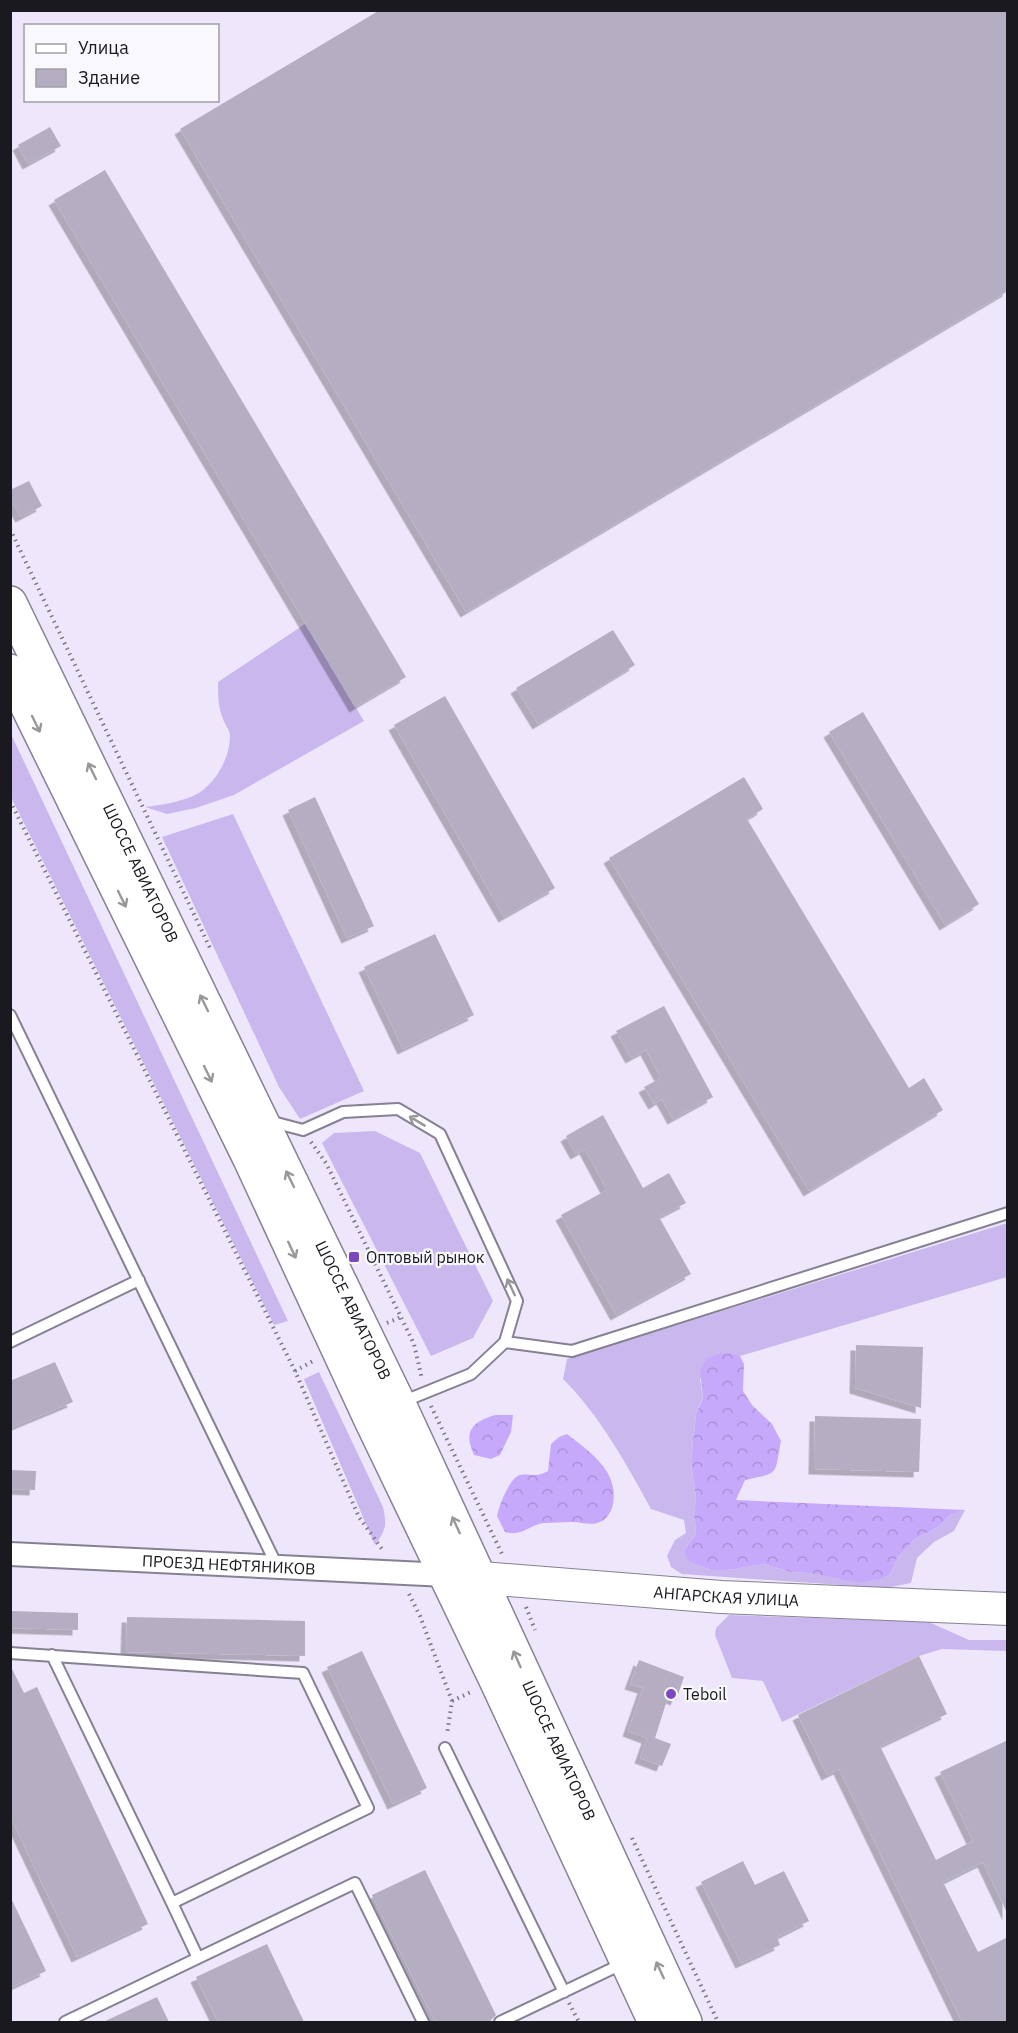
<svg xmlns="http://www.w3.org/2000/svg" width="1018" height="2033" font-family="'IBM Plex Sans',sans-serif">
<defs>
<pattern id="forest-crowns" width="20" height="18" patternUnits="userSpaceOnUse" patternTransform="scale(1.5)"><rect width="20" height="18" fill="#c7a9fb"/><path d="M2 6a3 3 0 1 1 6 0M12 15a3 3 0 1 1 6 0" fill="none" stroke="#aa91d7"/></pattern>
<filter id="shadow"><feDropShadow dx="-5.5" dy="5.5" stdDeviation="0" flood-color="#0004"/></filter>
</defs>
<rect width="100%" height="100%" fill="#eee7fc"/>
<!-- grass -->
<path fill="#cab7ee" d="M 305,624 L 364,721 L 234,795 L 196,808 L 167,814 L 145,807 C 161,805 181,802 195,795 C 215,785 230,758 230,736 C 230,730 225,725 223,719 C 218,707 218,695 218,682 Z
M 10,734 L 11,734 L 288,1321 L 274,1325 L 11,797 Z
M 233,814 L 364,1091 L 300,1119 L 279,1087 L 162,837 Z
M 375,1131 L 420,1153 L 493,1301 L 473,1338 L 431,1356 L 322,1143 L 334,1133 Z
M 1007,1223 L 1007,1277 L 740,1356 L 731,1353 L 700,1379 L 703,1397 L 696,1414 L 691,1462 L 696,1498 L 694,1517 L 696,1527 L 695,1536 L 684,1550 L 692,1563 L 711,1570 L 728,1570 L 764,1564 L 791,1572 L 809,1573 L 866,1582 L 883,1579 L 890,1574 L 897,1558 L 915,1539 L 938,1527 L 950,1515 L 965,1510 L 954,1531 L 934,1542 L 917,1558 L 911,1583 L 886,1588 L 682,1574 L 671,1567 L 667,1556 L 675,1540 L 686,1533 L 684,1520 L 651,1509 C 626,1463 600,1416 563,1379 L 567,1359 Z
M 319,1372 L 383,1507 C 387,1525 386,1530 375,1545 L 304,1379 Z
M 729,1615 L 929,1622 L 969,1640 L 1007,1640 L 1007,1651 L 942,1649 L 919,1656 L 782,1722 L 763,1681 L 732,1678 L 715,1635 L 716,1628 Z"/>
<!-- forest -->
<path fill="url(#forest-crowns)" d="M 722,1353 L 731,1353 L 740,1356 L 744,1364 L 743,1391 L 752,1405 L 772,1424 L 781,1441 C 774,1477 780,1472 745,1480 L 736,1500 L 965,1510 L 950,1515 L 938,1527 L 915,1539 L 897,1558 L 890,1574 L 883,1579 L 866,1582 L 856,1582 L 809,1573 L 791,1572 L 764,1564 L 728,1570 L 711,1570 L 692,1563 L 686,1557 L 684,1550 L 695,1536 L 696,1527 L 694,1517 L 696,1498 L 691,1462 L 696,1414 L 703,1398 L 700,1370 L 707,1358 Z
M 495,1415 L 513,1415 L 511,1432 L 500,1455 L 491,1459 L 474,1455 C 463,1431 472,1422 495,1415 Z
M 567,1434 C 590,1452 619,1471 613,1504 C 612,1511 607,1519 600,1522 C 591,1526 582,1522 572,1522 C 563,1522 554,1523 545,1523 C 529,1524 524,1537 505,1532 L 497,1516 C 499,1506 510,1477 520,1475 C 531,1472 533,1479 548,1471 L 551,1444 L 559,1437 Z"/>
<!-- building -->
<path fill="#b5aec2" filter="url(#shadow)" d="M 380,10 L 1008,10 L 1008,291 L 466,612 L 180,129 Z
M 50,127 L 61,146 L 28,164 L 18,145 Z
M 105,170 L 406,677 L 355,707 L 54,200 Z
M 29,481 L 42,506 L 21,517 L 10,498 L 10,490 Z
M 613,630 L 635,665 L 538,724 L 516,688 Z
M 445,696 L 555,888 L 504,917 L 394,725 Z
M 863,712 L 979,904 L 945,925 L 829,732 Z
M 744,777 L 763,809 L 747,819 L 909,1088 L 924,1078 L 943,1110 L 809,1191 L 609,858 Z
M 315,797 L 374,926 L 347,938 L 288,810 Z
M 435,934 L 474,1015 L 403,1049 L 364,967 Z
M 664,1006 L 713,1097 L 673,1119 L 662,1099 L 654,1104 L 644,1087 L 661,1078 L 646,1050 L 631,1058 L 616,1031 Z
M 603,1115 L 643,1188 L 669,1173 L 686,1203 L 659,1217 L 691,1274 L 616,1315 L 561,1215 L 607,1190 L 585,1149 L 576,1154 L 566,1136 Z
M 856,1345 L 923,1347 L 921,1408 L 855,1388 Z
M 55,1362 L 73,1402 L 10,1428 L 10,1381 Z
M 815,1416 L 921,1419 L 919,1472 L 814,1469 Z
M 10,1470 L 36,1471 L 35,1490 L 10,1489 Z
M 10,1611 L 78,1613 L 78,1630 L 10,1628 Z
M 127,1617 L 305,1621 L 305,1656 L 126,1652 Z
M 362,1651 L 427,1788 L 393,1804 L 327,1667 Z
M 919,1656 L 947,1714 L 880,1746 L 936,1860 L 973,1841 L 940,1772 L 1008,1740 L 1008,1915 L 983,1862 L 943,1882 L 978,1952 L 1008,1937 L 1008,2022 L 962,2022 L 839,1769 L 827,1775 L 798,1715 Z
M 639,1660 L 684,1677 L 676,1700 L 668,1697 L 655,1738 L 671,1744 L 662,1766 L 640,1758 L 647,1738 L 628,1731 L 643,1688 L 630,1684 Z
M 10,1665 L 24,1693 L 37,1687 L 148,1924 L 77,1957 L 10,1816 Z
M 743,1861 L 755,1885 L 784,1871 L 809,1921 L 777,1937 L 780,1945 L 741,1963 L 701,1882 Z
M 425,1870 L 496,2015 L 489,2022 L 435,2022 L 372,1895 Z
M 10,1896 L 46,1971 L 10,1988 Z
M 267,1944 L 304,2022 L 218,2022 L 196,1977 Z
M 157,1997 L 169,2022 L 103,2022 Z"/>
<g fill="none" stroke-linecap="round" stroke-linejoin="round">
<defs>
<path id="service" d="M 10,1015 L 278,1568
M 269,1121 L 303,1130 L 343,1112 L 398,1109 L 440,1134 L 517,1301 L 505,1342 L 471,1374 L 402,1402
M 10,1342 L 139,1280
M 505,1342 L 572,1351 L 1008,1213
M 10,1653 L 303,1673 L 368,1808 L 172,1903 L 198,1958 L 65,2022
M 52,1655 L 172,1903
M 445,1748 L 564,1992
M 198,1958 L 355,1883 L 423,2022
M 500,2022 L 624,1963"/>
<g id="minor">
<path id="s1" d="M 10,1554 L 446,1575"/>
</g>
<g id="secondary">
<path id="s2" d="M 457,1576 L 721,1597 L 1008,1609"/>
</g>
<g id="primary">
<path id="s3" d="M 10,603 L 399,1404 L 685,2022"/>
<path d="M 10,671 L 250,1159 L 371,1420 L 496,1680 L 655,2022"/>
</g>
</defs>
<!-- service casing -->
<use href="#service" stroke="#868092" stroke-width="14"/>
<!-- minor casing -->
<use href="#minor" stroke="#868092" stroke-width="26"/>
<!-- secondary casing -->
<use href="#secondary" stroke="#868092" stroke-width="34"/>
<!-- primary casing -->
<use href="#primary" stroke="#868092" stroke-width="36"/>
<!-- path -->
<path stroke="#7b7784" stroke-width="4" stroke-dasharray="1.5 4.5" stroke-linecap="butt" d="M 10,529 L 211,950
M 10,801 L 295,1371 L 359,1517 L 384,1552
M 311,1142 L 326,1163 L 414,1344 L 422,1379
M 387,1323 L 401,1317
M 295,1371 L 315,1360
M 431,1406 L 503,1556
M 409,1594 L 420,1616 L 452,1701 L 447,1734
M 526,1607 L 535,1630
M 452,1701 L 473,1691
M 632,1838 L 718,2022
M 569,2003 L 579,2022"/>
<!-- service -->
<use href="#service" stroke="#fff" stroke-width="10"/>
<!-- minor -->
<use href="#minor" stroke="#fff" stroke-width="22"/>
<!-- secondary -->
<use href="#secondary" stroke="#fff" stroke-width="32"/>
<!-- primary -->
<use href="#primary" stroke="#fff" stroke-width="33"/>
</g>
<!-- one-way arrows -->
<defs><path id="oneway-shaft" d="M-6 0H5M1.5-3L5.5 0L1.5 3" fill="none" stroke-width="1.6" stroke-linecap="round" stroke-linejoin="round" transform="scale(1.5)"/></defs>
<g stroke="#98989b">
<use href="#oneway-shaft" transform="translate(36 724) rotate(64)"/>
<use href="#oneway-shaft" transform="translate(92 771) rotate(-116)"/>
<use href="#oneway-shaft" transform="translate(122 899) rotate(64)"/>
<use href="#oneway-shaft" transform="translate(204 1003) rotate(-116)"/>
<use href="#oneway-shaft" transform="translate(208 1074) rotate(64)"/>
<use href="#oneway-shaft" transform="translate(417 1121) rotate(-149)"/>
<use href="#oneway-shaft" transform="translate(290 1179) rotate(-116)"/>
<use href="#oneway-shaft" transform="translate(292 1250) rotate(65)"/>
<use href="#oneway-shaft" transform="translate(511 1287) rotate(-115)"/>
<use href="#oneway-shaft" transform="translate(456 1525) rotate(-115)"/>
<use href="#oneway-shaft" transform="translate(517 1659) rotate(-114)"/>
<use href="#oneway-shaft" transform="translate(660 1970) rotate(-115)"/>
</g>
<!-- markers -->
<g fill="#7d48bf" stroke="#f9f8fc" stroke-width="2">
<rect x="348" y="1251" width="12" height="12" rx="3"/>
<circle cx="671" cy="1694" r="6"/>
</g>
<g text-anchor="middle" stroke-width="4.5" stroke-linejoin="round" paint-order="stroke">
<!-- street labels -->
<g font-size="16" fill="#1b1920" stroke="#f9f8fc">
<text dy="6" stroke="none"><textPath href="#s3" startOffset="300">ШОССЕ АВИАТОРОВ</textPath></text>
<text dy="6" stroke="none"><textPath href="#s3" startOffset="786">ШОССЕ АВИАТОРОВ</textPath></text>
<text dy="6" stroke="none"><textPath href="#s1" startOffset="219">ПРОЕЗД НЕФТЯНИКОВ</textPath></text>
<text dy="6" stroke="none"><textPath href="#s2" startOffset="270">АНГАРСКАЯ УЛИЦА</textPath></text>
<text dy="6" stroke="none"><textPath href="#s3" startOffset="1272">ШОССЕ АВИАТОРОВ</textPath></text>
</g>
<!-- poi labels -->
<g font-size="16" fill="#1b1920" stroke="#f9f8fc" text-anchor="start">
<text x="366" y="1263">Оптовый рынок</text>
<text x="683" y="1700">Teboil</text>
</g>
</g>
<!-- border -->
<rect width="1018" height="2033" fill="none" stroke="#1b1920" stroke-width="24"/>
<!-- legend -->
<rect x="24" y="24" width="195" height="78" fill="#f9f8fc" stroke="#a09fa4" stroke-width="1.5"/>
<rect x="36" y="44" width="30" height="9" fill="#ffffff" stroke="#a09fa4" stroke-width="1.5"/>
<text x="78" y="54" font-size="18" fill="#1b1920">Улица</text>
<rect x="36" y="69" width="30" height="18" fill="#b5aec2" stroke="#a09fa4" stroke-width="1.5"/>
<text x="78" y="84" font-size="18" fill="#1b1920">Здание</text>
</svg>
